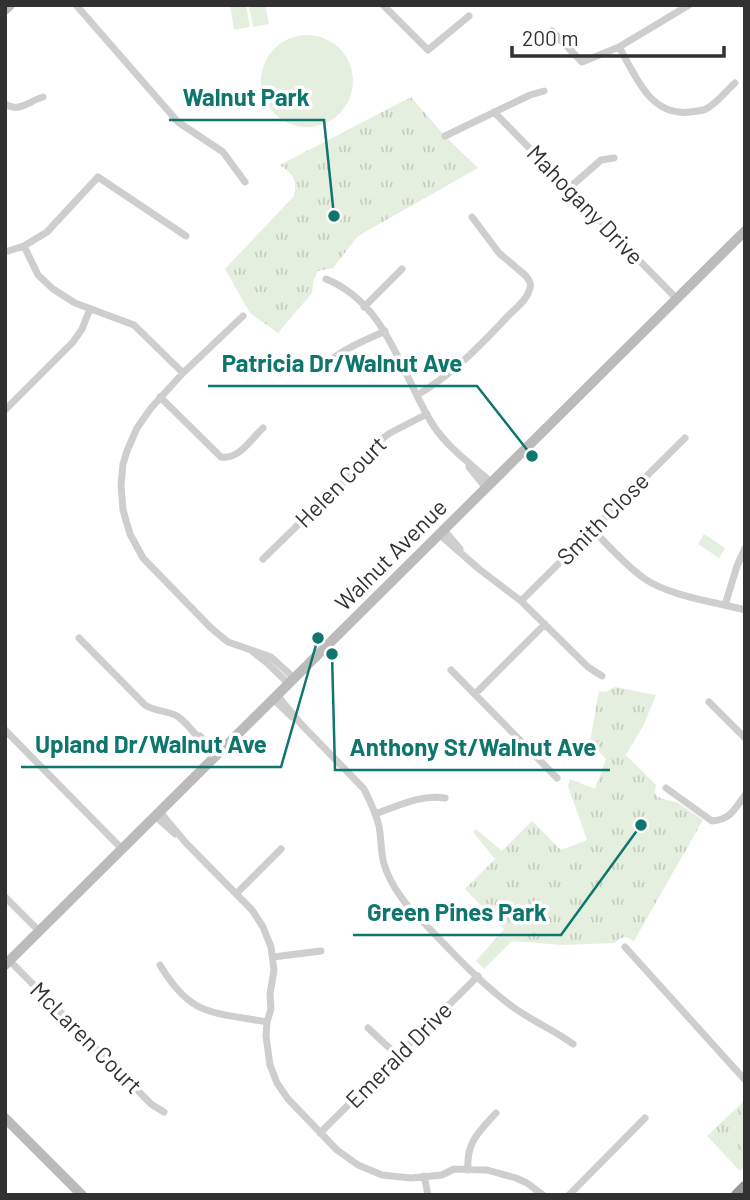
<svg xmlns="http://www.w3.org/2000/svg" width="750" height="1200" font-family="Barlow,sans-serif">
<defs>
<pattern id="grass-tufts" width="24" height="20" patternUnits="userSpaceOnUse" patternTransform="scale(1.75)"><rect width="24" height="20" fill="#e5efdf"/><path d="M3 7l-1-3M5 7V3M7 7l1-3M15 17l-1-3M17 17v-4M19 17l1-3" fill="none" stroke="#c5cdc0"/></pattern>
</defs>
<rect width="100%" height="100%" fill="#fff"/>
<!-- grass -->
<path fill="url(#grass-tufts)" d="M 411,97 L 445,136 L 478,168 L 358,236 L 333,268 L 318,271 L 314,279 L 312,293 L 278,333 L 250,313 L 225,269 L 294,196 C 297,179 294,175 280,165 Z
M 615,687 L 656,695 L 644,724 L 626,755 L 656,785 L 655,792 L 657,796 L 662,799 L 677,802 L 703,820 L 634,941 L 625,937 L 619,939 L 615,943 L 563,945 L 512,941 L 484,969 L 476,961 L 504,929 L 465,889 L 495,859 L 473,832 L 476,829 L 502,851 L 532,821 L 561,850 L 587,840 L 568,786 L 570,779 L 595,789 L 606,759 L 590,742 L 599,691 L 606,692 Z
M 745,1100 L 745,1167 L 740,1171 L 707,1136 Z"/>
<!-- pitch -->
<path fill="#e5efdf" d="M 230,5 L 246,5 L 250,27 L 234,30 Z
M 249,5 L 265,5 L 269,24 L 253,27 Z
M261 81a46 46 0 1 1 92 0a46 46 0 1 1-92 0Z
M 704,534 L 725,548 L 719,558 L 698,544 Z"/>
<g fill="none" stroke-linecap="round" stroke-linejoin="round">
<!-- street -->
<path stroke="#cecece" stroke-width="7" d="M 76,5 L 178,122 L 223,152 L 245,182
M 383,5 L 428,50 L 469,16
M 552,31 L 582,62 L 619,47 L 689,5
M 619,47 C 636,76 650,117 690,112 C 695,111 702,111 706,109 C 716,104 726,91 735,83
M 5,104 C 19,113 29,101 43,97
M 494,112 L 676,298
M 445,136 L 530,95 L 544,91
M 568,189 L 601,160 L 614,158
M 24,246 L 38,275 L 53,289 L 75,303 L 134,325 L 183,373
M 5,252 L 24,246 L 47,232 L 98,177 L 186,236
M 326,279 C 388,304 401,375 433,425 C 448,448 471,464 491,482
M 364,307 L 402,269
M 243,316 L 183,373 L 151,408 L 137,428 L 127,451 L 123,464 L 121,485 L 123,510 L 130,534 L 143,558 L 211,628 L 228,642 L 271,657 L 294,678
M 320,371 C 336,351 362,342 385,331
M 417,395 C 452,375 481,345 508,316 C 515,309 526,301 529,291 C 532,285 530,281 526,276 L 499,253 L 472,217
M 160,397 L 221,457 C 239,460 251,439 263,428
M 5,410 L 73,342 L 82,329 L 90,309
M 469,467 L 486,488
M 592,529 C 609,546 625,565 645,579 C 670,596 715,602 745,610
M 444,530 L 460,549
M 439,534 L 479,569 L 521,601 L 588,667 L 602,676
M 263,559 L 305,518 L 330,499 L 375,444 L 390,433 L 427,414
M 521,601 L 685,438
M 725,605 L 737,566 L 745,548
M 79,638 L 145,705 C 155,712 167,710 177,716 C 192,726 202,745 214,758
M 253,652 L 266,662 L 289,684
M 451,670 L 557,778
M 475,694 L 545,624
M 277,695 L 301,724 L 364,789 C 370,801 376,813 379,826 C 381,837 381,849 383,860 C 387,877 396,891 407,905 C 439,938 476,980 513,1007 C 532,1021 554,1030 573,1044
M 273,699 L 292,717
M 709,702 L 745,738
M 5,730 L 122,849
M 200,736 L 218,754
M 666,788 L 712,821 C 731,820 735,808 745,795
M 160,812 L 186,843 L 252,910 L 263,927 L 271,947 L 274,970 L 270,994 L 271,1009 L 267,1022 L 266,1036 L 270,1065 L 277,1083 L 288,1099 L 337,1150 L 358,1165 L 382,1175 L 411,1178 L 442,1175 L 454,1169 L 487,1170 L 516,1178 L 527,1183 L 543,1195
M 375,814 C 398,806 421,794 445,798
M 155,816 L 175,834
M 237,893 L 281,849
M 5,897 L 39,931
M 625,947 L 745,1080
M 273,957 L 321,951
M 10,961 L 151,1104 L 164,1112
M 160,965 C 191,1017 212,1012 267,1022
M 368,1028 L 398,1056
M 320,1133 L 478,976
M 468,1170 C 466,1142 479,1132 496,1113
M 424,1176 L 428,1195
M 569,1195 L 645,1118"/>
<!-- secondary -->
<path stroke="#bbb" stroke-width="10" d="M 5,10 L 10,5
M 5,965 L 745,231
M 5,1118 L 82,1195"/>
<!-- highway -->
<path stroke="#989898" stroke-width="12" d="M 737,1195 L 745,1187"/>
</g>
<g text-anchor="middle" stroke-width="7" stroke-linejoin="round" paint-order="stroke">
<!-- street labels -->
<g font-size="23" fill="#313131" stroke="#fff">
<text transform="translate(585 205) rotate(46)" y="8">Mahogany Drive</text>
<text transform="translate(341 482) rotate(-45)" y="8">Helen Court</text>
<text transform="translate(603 519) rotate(-45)" y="8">Smith Close</text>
<text transform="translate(391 555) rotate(-45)" y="8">Walnut Avenue</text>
<text transform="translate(86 1038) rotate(45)" y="8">McLaren Court</text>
<text transform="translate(399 1055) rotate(-45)" y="8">Emerald Drive</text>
</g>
</g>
<!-- callouts -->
<path fill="none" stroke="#0f766e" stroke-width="2.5" d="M334 216L324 120H169M532 456L477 386H208M318 638L281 767H21M332 654L335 770H610M641 825L561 935H353"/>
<g fill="#0f766e" stroke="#fff" stroke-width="2.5">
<circle cx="334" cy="216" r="7"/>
<circle cx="532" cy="456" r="7"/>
<circle cx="318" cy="638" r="7"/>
<circle cx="332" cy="654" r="7"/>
<circle cx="641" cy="825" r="7"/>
</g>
<g font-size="24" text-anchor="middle" font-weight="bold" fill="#0f766e" stroke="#fff" stroke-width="7" stroke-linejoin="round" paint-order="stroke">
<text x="246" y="106">Walnut Park</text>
<text x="342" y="372">Patricia Dr/Walnut Ave</text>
<text x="151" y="753">Upland Dr/Walnut Ave</text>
<text x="473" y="756">Anthony St/Walnut Ave</text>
<text x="457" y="921">Green Pines Park</text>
</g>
<!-- border -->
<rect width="750" height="1200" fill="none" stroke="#313131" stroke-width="14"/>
<!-- scale -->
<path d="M512 46v10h212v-10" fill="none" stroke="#313131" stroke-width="3.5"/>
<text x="522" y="46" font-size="21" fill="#313131" stroke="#ffffff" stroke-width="5" paint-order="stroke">200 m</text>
</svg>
